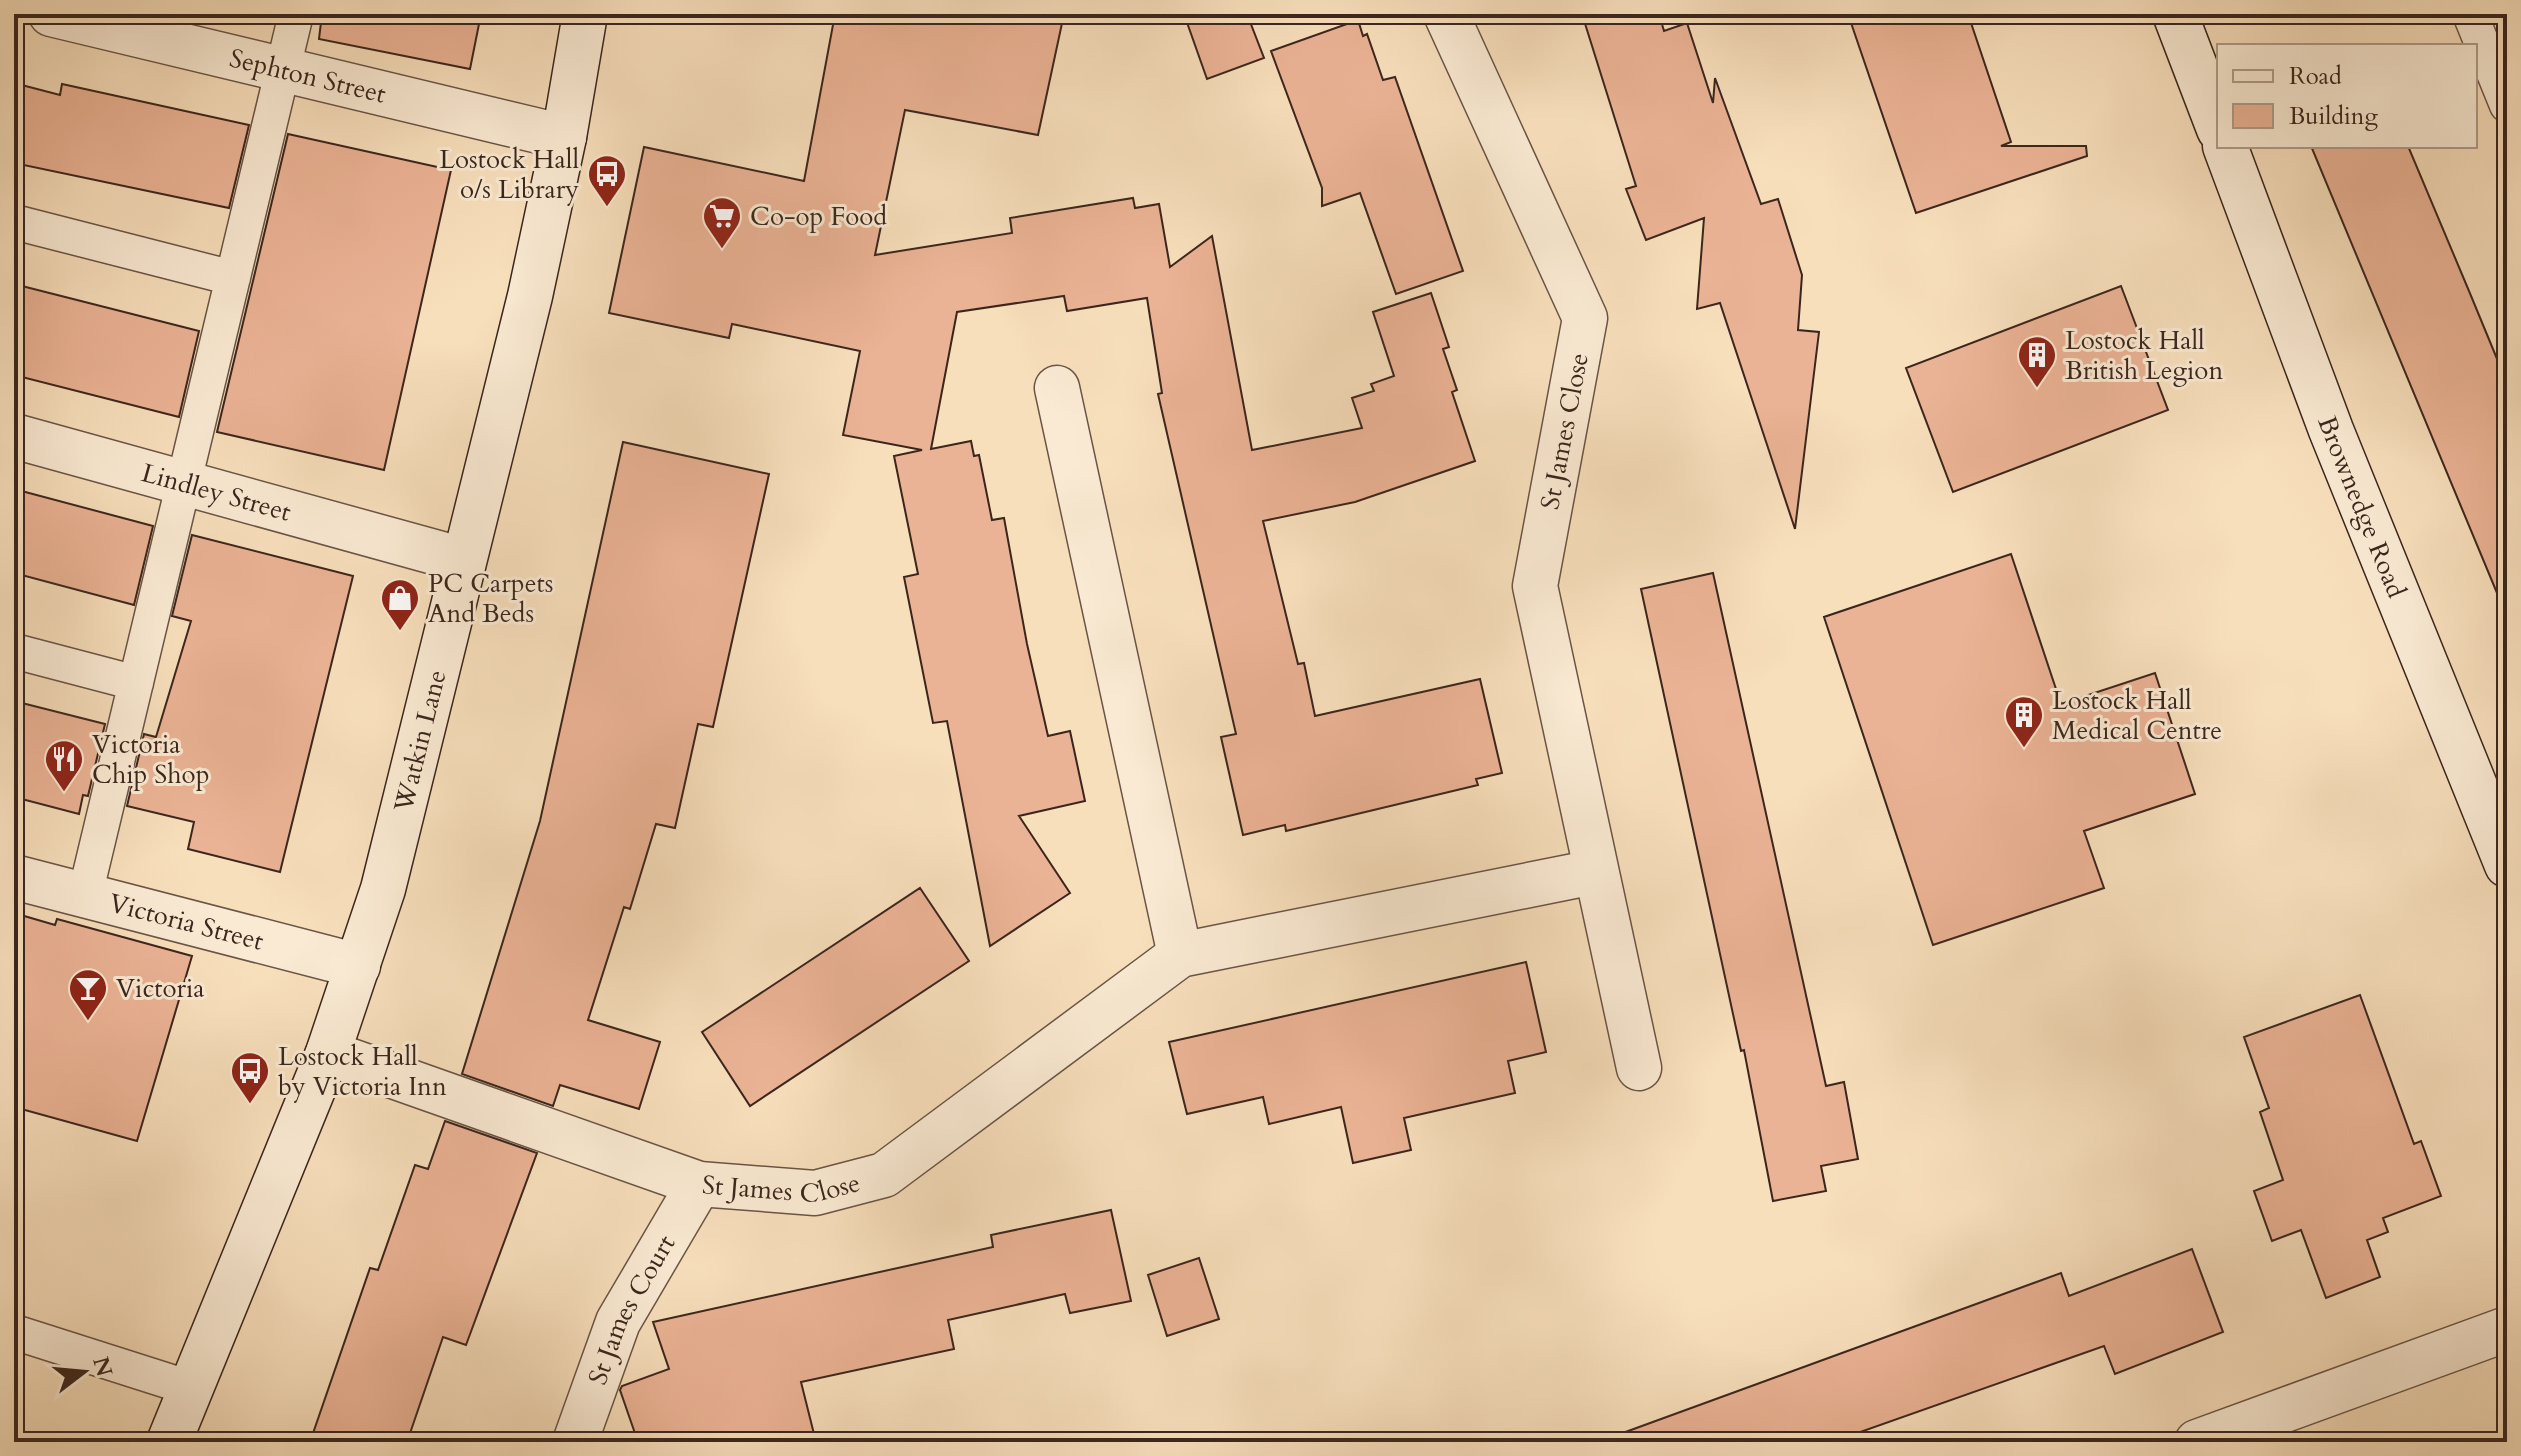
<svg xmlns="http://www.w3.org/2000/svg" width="2521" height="1456" font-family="Cardo,serif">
<rect width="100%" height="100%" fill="#f8dfbc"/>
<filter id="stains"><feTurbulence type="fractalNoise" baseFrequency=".0025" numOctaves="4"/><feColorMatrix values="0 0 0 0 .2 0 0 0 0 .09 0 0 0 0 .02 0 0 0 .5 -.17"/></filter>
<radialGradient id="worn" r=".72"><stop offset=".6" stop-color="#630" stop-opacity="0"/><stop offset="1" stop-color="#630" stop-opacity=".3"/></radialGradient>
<!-- building -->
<path fill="#ebb395" stroke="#3b261d" stroke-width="2" d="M 322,14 L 481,14 L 470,69 L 319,39 Z
M 835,14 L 1064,14 L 1038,135 L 905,110 L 875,255 L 1012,233 L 1010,218 L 1133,198 L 1135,208 L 1159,204 L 1170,267 L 1212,236 L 1252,450 L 1362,428 L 1352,398 L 1374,391 L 1371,384 L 1394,376 L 1373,312 L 1431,293 L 1449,347 L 1443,349 L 1457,390 L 1452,392 L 1475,461 L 1355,502 L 1263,521 L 1298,664 L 1304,663 L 1315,716 L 1480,679 L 1502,773 L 1476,779 L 1478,785 L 1286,831 L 1285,825 L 1243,835 L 1221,737 L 1236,734 L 1158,394 L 1162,393 L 1147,298 L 1067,311 L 1064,296 L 957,312 L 931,449 L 971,441 L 974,456 L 979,455 L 992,520 L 1004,518 L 1027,644 L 1048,736 L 1070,731 L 1085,801 L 1019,816 L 1070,893 L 990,946 L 947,721 L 933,723 L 904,577 L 918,574 L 894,456 L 922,450 L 843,435 L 860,351 L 732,324 L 729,338 L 609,313 L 644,147 L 804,181 Z
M 1184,14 L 1247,14 L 1264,58 L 1207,79 Z
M 1582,14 L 1659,14 L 1664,31 L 1687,23 L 1713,103 L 1715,78 L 1761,204 L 1778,199 L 1802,275 L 1798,330 L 1819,332 L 1795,529 L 1720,303 L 1697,309 L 1704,218 L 1646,240 L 1626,189 L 1636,186 Z
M 1848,14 L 1968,14 L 2011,142 L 2001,146 L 2086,146 L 2087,156 L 1916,213 Z
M 1358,20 L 1363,36 L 1367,34 L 1383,80 L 1395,77 L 1463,271 L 1396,294 L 1360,193 L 1322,206 L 1322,188 L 1271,51 Z
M 14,83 L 60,95 L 62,84 L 249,125 L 229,208 L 14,163 Z
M 288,134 L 451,170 L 384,470 L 217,432 Z
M 2311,146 L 2408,146 L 2469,291 L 2507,383 L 2507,617 Z
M 14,284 L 199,331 L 179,417 L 14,375 Z
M 2121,286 L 2168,410 L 1953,492 L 1906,368 Z
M 623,442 L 769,474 L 713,727 L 698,724 L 675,828 L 656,824 L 630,909 L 624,907 L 588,1020 L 660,1042 L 639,1109 L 560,1085 L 553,1106 L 462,1074 L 540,821 Z
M 14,489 L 153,526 L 134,605 L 14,573 Z
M 192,535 L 353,576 L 280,872 L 188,849 L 194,822 L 127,806 L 144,734 L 156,737 L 191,621 L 172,616 Z
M 2011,554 L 2061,704 L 2155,673 L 2195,794 L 2084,831 L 2104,888 L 1933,945 L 1824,617 Z
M 1713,573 L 1826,1086 L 1844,1082 L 1858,1159 L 1821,1166 L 1826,1191 L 1773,1201 L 1744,1050 L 1741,1051 L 1641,589 Z
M 14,701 L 105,724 L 88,796 L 83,795 L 79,814 L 14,797 Z
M 920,888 L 969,961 L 750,1106 L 702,1032 Z
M 14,913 L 55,925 L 57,919 L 192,956 L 137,1141 L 14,1107 Z
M 1526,962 L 1546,1052 L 1508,1061 L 1515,1093 L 1404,1118 L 1411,1150 L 1353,1163 L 1341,1107 L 1269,1124 L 1263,1097 L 1187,1114 L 1169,1042 Z
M 2360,995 L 2414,1144 L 2421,1141 L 2441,1196 L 2383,1218 L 2388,1232 L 2367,1240 L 2380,1277 L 2326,1298 L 2301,1230 L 2272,1241 L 2254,1191 L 2283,1180 L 2260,1112 L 2269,1108 L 2244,1037 Z
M 445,1121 L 537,1153 L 466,1345 L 443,1337 L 407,1442 L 310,1442 L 370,1268 L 378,1270 L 415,1165 L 428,1169 Z
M 1111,1210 L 1131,1301 L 1070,1313 L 1065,1294 L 948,1320 L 954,1349 L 801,1382 L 816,1442 L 638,1442 L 620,1390 L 622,1386 L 669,1369 L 653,1322 L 993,1247 L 991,1235 Z
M 2192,1249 L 2223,1332 L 2115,1374 L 2104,1346 L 1832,1442 L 1621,1442 L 1620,1434 L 2061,1273 L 2069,1296 Z
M 1199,1258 L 1219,1319 L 1167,1336 L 1148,1275 Z"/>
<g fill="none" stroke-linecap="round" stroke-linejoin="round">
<defs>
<path id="lane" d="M 2470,14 L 2507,105
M 14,222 L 233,278
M 14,651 L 136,683
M 85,895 L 296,14
M 14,1332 L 193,1389"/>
<g id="street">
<path id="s1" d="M 51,14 L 564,137"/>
<path d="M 1446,14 L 1585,318 L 1535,586 L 1639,1068"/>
<path d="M 1057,388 L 1180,955"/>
<path id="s2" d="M 14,436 L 463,560"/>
<path id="s3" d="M 14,877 L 358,966"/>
<path id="s4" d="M 328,1053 L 699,1184 L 815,1193 L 884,1175 L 1180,955 L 1594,872"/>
<path id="s5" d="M 575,1442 L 618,1322 L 699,1184"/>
<path d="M 2197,1442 L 2507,1329"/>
</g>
<g id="secondary">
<path d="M 2175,14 L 2219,129"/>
<path id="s6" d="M 2225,146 L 2331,430 L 2507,865"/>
<path id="s7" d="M 169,1442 L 328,1053 L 383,889 L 530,296 L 564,137 L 585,14"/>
</g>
</defs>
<!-- lane casing -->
<use href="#lane" stroke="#6a5445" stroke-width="37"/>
<!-- street casing -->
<use href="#street" stroke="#6a5445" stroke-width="47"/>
<!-- secondary casing -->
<use href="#secondary" stroke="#3b261d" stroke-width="47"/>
<!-- lane -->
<use href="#lane" stroke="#faead3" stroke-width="34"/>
<!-- street -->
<use href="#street" stroke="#faead3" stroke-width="44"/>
<!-- secondary -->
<use href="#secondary" stroke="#faead3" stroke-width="44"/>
</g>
<!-- icons -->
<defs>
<symbol id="bus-pin" viewBox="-11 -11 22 30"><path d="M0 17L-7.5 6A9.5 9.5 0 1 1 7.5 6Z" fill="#8f2418" stroke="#faead3"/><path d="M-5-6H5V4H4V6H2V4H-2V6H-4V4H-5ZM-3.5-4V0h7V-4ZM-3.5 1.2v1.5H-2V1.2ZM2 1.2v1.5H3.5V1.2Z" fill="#fff"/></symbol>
<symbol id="supermarket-pin" viewBox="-11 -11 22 30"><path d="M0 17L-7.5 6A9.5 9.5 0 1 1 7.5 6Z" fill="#8f2418" stroke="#faead3"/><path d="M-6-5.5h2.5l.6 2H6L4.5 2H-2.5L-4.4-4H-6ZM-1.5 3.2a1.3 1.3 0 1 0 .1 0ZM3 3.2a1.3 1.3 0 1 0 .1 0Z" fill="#fff"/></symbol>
<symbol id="building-pin" viewBox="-11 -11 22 30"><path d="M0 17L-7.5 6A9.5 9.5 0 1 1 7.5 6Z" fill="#8f2418" stroke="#faead3"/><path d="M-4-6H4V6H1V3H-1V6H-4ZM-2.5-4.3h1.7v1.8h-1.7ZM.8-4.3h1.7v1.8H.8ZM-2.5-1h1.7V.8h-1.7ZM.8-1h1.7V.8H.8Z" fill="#fff"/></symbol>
<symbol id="shop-pin" viewBox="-11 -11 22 30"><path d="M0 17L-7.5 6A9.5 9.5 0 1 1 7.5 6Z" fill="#8f2418" stroke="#faead3"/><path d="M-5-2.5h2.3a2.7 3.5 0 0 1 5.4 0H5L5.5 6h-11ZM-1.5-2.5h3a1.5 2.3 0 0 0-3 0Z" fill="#fff"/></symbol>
<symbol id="restaurant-pin" viewBox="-11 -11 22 30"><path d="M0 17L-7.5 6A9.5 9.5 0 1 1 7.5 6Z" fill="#8f2418" stroke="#faead3"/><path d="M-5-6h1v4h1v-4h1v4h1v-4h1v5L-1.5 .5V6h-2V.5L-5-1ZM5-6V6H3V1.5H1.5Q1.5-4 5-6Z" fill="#fff"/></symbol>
<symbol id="bar-pin" viewBox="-11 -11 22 30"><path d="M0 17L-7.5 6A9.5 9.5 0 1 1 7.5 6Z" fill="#8f2418" stroke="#faead3"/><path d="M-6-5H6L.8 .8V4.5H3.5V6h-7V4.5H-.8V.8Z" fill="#fff"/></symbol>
</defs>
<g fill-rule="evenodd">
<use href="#bus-pin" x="585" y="152" width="44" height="60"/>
<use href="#supermarket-pin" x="700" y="194" width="44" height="60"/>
<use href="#building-pin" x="2015" y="333" width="44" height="60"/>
<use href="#shop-pin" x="378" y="576" width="44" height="60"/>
<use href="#building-pin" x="2002" y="693" width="44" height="60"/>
<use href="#restaurant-pin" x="42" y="737" width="44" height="60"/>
<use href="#bar-pin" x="66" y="966" width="44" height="60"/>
<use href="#bus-pin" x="228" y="1049" width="44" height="60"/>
</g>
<g text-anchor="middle" stroke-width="6" stroke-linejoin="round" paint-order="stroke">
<!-- street labels -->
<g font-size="26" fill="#3b261d" stroke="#faead3">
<text dy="9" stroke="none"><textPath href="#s1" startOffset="264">Sephton Street</textPath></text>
<text transform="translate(1564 431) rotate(-79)" y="9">St James Close</text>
<text dy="9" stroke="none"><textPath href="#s2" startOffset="210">Lindley Street</textPath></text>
<text dy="9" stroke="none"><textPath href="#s6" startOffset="386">Brownedge Road</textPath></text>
<text dy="9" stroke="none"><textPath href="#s7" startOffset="746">Watkin Lane</textPath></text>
<text dy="9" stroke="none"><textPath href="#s3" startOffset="178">Victoria Street</textPath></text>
<text dy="9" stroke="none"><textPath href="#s4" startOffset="476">St James Close</textPath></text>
<text dy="9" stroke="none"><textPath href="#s5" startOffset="144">St James Court</textPath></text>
</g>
<!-- poi labels -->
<g font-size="26" fill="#3b261d" stroke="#faead3" text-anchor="start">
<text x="579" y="168" text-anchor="end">Lostock Hall<tspan x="579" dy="30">o/s Library</tspan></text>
<text x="750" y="225">Co-op Food</text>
<text x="2065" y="349">Lostock Hall<tspan x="2065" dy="30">British Legion</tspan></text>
<text x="428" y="592">PC Carpets<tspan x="428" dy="30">And Beds</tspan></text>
<text x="2052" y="709">Lostock Hall<tspan x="2052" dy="30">Medical Centre</tspan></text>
<text x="92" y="753">Victoria<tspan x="92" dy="30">Chip Shop</tspan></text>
<text x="116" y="997">Victoria</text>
<text x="278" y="1065">Lostock Hall<tspan x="278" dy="30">by Victoria Inn</tspan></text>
</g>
</g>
<!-- margin -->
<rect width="2521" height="1456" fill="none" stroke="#f8dfbc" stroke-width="48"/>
<rect x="16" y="16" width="2489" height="1424" fill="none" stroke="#3b261d" stroke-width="4"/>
<rect x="24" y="24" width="2473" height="1408" fill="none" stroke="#3b261d" stroke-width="2"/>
<!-- legend -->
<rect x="2217" y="44" width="260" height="104" fill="#faead3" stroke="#ae9c8a" stroke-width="2"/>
<rect x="2233" y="70" width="40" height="12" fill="#faead3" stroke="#ae9c8a" stroke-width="2"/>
<text x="2289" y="84" font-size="24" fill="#3b261d">Road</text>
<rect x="2233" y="104" width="40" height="24" fill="#ebb395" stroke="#ae9c8a" stroke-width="2"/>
<text x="2289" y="124" font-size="24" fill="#3b261d">Building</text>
<!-- north arrow -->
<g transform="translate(84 1372) rotate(74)" stroke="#faead3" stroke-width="6" paint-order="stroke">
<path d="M0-6L14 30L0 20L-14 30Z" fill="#3b261d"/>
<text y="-12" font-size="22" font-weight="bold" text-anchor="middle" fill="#3b261d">N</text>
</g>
<rect width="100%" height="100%" filter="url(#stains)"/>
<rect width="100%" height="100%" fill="url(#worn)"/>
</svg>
